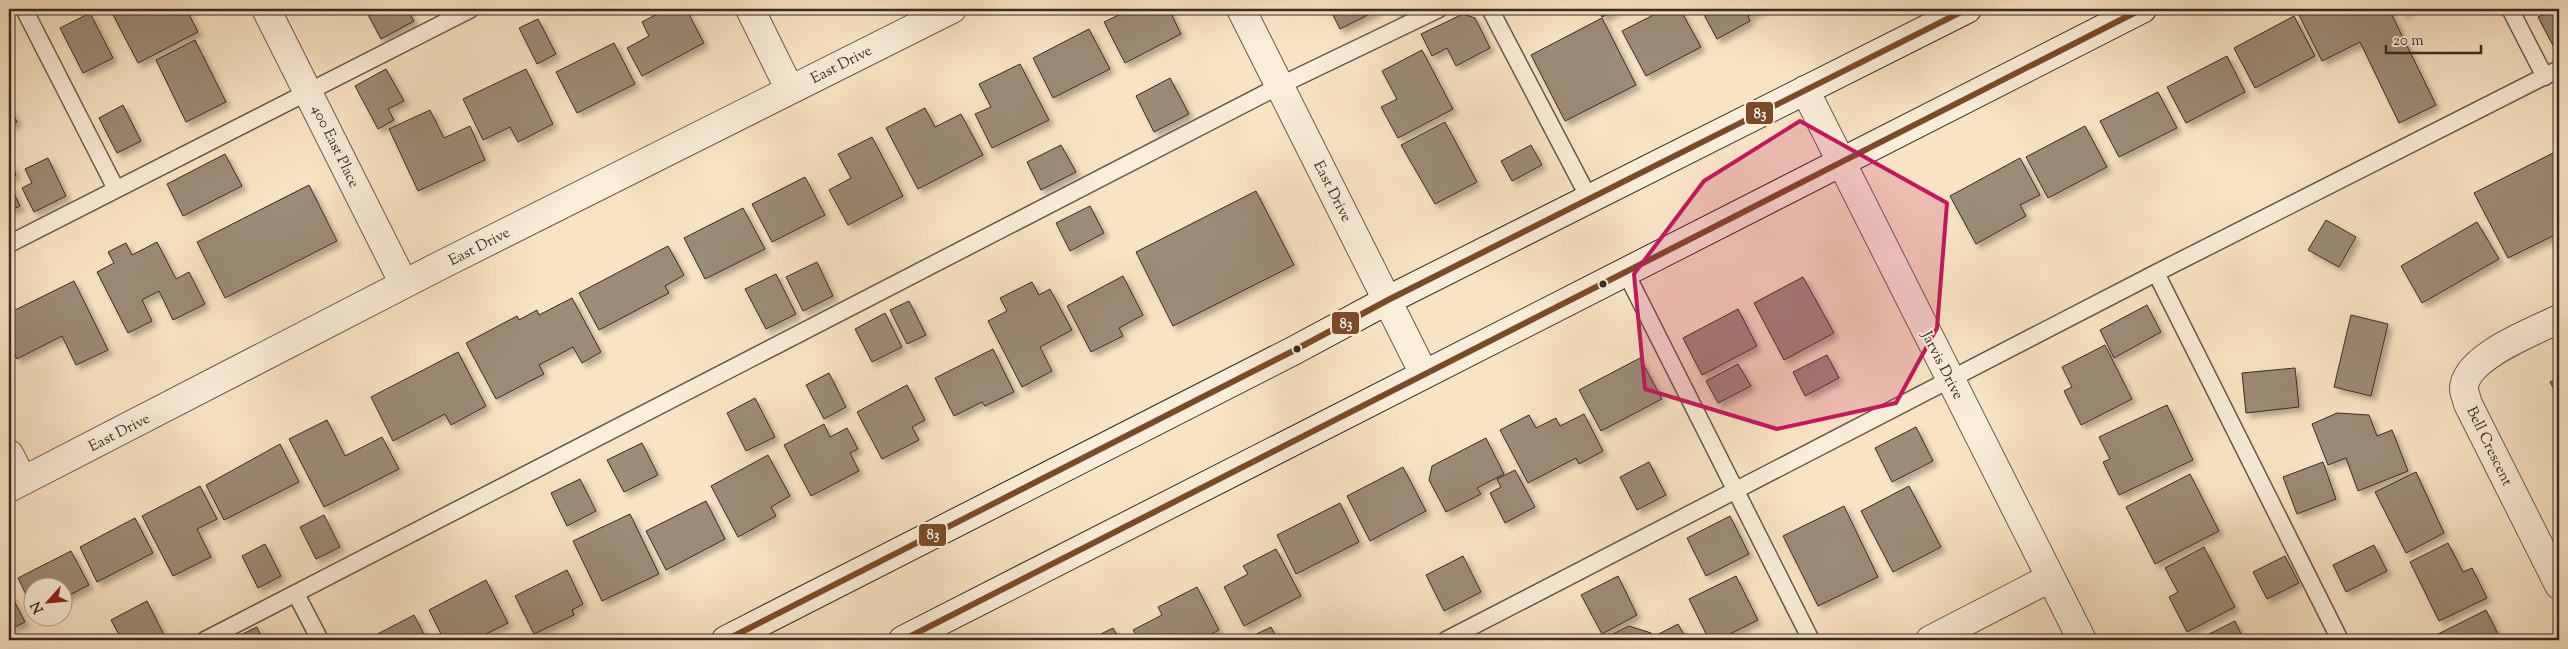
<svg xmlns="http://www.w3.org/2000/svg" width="2568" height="649" font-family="'Sorts Mill Goudy',serif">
<defs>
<filter id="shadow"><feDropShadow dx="4.5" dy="4.5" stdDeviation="2.5" flood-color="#0004"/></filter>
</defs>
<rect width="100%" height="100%" fill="#f8e4c5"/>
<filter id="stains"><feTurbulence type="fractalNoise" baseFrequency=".004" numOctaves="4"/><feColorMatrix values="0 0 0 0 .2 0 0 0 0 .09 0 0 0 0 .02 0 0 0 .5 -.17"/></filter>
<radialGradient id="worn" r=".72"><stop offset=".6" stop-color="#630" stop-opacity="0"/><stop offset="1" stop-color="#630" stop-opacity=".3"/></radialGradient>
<!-- building -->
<path fill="#9b8b77" stroke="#372b23" filter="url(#shadow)" d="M 110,9 L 186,9 L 198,32 L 138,63 Z
M 365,9 L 407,9 L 414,21 L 381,39 Z
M 654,9 L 686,9 L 704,43 L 642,76 L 627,48 L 649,36 L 642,22 L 657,14 Z
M 1131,9 L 1169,9 L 1181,34 L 1125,63 L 1104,22 Z
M 1330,9 L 1380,9 L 1340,29 Z
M 1393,9 L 1408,9 L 1396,15 Z
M 1598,9 L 1619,9 L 1602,17 Z
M 1665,9 L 1680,9 L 1701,47 L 1646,76 L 1622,31 Z
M 1701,9 L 1763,9 L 1748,16 L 1750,21 L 1717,39 Z
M 2296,9 L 2389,9 L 2436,105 L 2399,123 L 2360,42 L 2322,61 Z
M 2400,9 L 2411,9 L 2402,14 Z
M 2555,9 L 2559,9 L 2559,50 L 2556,51 L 2538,17 Z
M 90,13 L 113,58 L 83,73 L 60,28 Z
M 1463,14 L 1475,18 L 1490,48 L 1456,66 L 1447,48 L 1432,56 L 1421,34 Z
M 2294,16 L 2315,56 L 2255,88 L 2234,48 Z
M 1602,18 L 1636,85 L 1565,121 L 1531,55 Z
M 538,19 L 556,54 L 537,64 L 519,28 Z
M 1089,29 L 1110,69 L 1053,98 L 1033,58 Z
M 195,40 L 226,102 L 186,122 L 156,60 Z
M 614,43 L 635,84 L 577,113 L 556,72 Z
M 1422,50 L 1453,109 L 1398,138 L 1381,107 L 1397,99 L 1382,71 Z
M 2227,56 L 2245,92 L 2186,123 L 2167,87 Z
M 1020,64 L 1049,120 L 992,148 L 975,114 L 991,107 L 979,84 Z
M 386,69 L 404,101 L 388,109 L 394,120 L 378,129 L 355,86 Z
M 526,69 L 553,124 L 518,142 L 510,127 L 483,140 L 463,99 Z
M 1170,78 L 1189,114 L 1154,132 L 1136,96 Z
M 2158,92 L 2177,128 L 2119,157 L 2100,121 Z
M 123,105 L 141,141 L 117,153 L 99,118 Z
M 9,106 L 17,122 L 9,126 Z
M 925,108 L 935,127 L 961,114 L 983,155 L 918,189 L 886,128 Z
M 430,110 L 444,138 L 470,126 L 485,160 L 418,191 L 389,129 Z
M 1445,122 L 1477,182 L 1435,204 L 1401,145 Z
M 2085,126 L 2107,167 L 2048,198 L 2026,157 Z
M 872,137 L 903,196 L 848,225 L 829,190 L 851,178 L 838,154 Z
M 1061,145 L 1076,172 L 1041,190 L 1027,162 Z
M 1531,145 L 1542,165 L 1512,181 L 1501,161 Z
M 2559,150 L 2559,233 L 2508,258 L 2474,193 Z
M 225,154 L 242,186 L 183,216 L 167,184 Z
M 48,158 L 66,196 L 34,212 L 22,188 L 32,183 L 25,169 Z
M 2020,158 L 2040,195 L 2020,205 L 2026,216 L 1976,244 L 1950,196 Z
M 9,161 L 16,175 L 9,178 Z
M 805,177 L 825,215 L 772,242 L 752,204 Z
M 9,183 L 20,206 L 9,211 Z
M 309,185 L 337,241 L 225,298 L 197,242 Z
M 1256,191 L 1294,265 L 1173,326 L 1136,252 Z
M 1090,206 L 1104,233 L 1070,251 L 1056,223 Z
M 743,208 L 765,249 L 705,279 L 684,238 Z
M 2326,220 L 2356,237 L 2339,267 L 2308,250 Z
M 2477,222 L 2499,259 L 2422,303 L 2401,266 Z
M 157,242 L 176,279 L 189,272 L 205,304 L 173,320 L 159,291 L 142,300 L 152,321 L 128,333 L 97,272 L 114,263 L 108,252 L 126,243 L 132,255 Z
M 668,246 L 684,275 L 665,286 L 669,293 L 599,330 L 579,293 Z
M 817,262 L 833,296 L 803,311 L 786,277 Z
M 776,274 L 796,314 L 766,329 L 745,289 Z
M 1123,276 L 1143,315 L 1119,328 L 1123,336 L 1091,352 L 1067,306 Z
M 1803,277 L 1834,333 L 1784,360 L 1754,303 Z
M 74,281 L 108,350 L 76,365 L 62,336 L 17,359 L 9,342 L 9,313 Z
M 1032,282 L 1039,295 L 1050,289 L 1072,330 L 1040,347 L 1052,371 L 1022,387 L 988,321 L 1007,311 L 1000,298 Z
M 572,298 L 601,352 L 582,363 L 573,347 L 539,365 L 544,374 L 496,399 L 466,343 L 517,316 L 519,320 L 537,310 L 539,315 Z
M 909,301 L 926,335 L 907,344 L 890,310 Z
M 2147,305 L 2161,332 L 2114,358 L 2100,330 Z
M 1738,309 L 1757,346 L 1702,375 L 1683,338 Z
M 885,313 L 902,347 L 872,362 L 855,329 Z
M 2351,315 L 2388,324 L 2371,396 L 2334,387 Z
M 2105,345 L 2132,399 L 2081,425 L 2064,391 L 2072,387 L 2062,367 Z
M 993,349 L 1014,392 L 985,406 L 982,402 L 954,416 L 935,378 Z
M 458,352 L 486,406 L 451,425 L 445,414 L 393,441 L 371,397 Z
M 1827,355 L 1839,378 L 1805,396 L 1793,372 Z
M 1640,358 L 1662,399 L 1601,431 L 1579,390 Z
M 1738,364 L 1751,386 L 1718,403 L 1706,381 Z
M 2295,368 L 2299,407 L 2246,413 L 2242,373 Z
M 829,373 L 846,407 L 824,419 L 806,385 Z
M 2559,378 L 2559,399 L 2550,382 Z
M 907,385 L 925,420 L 912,427 L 919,440 L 882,459 L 857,412 Z
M 755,398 L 775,437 L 746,451 L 727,413 Z
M 2167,405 L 2193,460 L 2119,495 L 2103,462 L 2110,459 L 2099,437 Z
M 2337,413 L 2369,415 L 2377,436 L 2392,430 L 2408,471 L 2358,491 L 2346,458 L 2328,465 L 2312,424 Z
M 1584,414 L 1603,451 L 1579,464 L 1576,458 L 1528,483 L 1500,430 L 1529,415 L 1536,428 L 1556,418 L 1560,426 Z
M 327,420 L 345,456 L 382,437 L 399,469 L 324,507 L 289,439 Z
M 824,424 L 830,437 L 847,428 L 858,449 L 850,453 L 859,471 L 811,496 L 784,445 Z
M 1916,427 L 1933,461 L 1892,482 L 1875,448 Z
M 1486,438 L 1504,474 L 1477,488 L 1481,494 L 1446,512 L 1429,480 L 1432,466 Z
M 642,443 L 658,475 L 624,492 L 607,460 Z
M 280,444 L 299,482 L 224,520 L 206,485 Z
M 768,455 L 790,496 L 771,507 L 776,516 L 738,537 L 711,486 Z
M 1649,462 L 1666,495 L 1637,510 L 1620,477 Z
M 2323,462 L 2336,499 L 2297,514 L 2283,477 Z
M 1403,467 L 1426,511 L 1370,541 L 1347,496 Z
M 1515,470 L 1535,507 L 1505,523 L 1490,493 L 1501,487 L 1497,479 Z
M 2416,472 L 2444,533 L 2406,553 L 2375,492 Z
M 2190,474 L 2219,531 L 2155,564 L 2126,507 Z
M 580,479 L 596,511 L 567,526 L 551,493 Z
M 200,486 L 217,519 L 197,529 L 211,557 L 173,576 L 142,516 Z
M 1909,486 L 1941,547 L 1893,572 L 1861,511 Z
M 706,501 L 725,539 L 666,570 L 646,531 Z
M 1340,503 L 1359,542 L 1296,574 L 1277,535 Z
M 1844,506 L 1878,577 L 1818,606 L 1783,536 Z
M 630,514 L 659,574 L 602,601 L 573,541 Z
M 324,515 L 340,547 L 316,559 L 300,527 Z
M 1730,516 L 1749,554 L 1706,576 L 1687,538 Z
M 135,518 L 153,553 L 97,582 L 80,547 Z
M 2448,543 L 2463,572 L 2472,568 L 2487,598 L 2439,621 L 2410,562 Z
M 265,544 L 281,576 L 258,588 L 242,556 Z
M 2374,545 L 2387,571 L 2346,592 L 2333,565 Z
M 2204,547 L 2235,607 L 2187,632 L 2169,597 L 2178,592 L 2165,568 Z
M 1276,549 L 1301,596 L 1244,626 L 1224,587 L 1248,574 L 1243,566 Z
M 71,551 L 89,585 L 62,599 L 62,586 L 32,586 L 32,607 L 18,578 Z
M 1463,556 L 1481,592 L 1444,611 L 1426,575 Z
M 2285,556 L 2299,583 L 2267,599 L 2253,572 Z
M 567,570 L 583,604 L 572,610 L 574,615 L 534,634 L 515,596 Z
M 1618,576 L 1637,615 L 1602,634 L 1581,595 Z
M 1736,576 L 1758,620 L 1724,637 L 1726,640 L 1709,640 L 1689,599 Z
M 486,580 L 508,623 L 486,634 L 490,640 L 444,640 L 429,610 Z
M 1197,587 L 1219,630 L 1200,640 L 1139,640 L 1133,630 L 1162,615 L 1158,607 Z
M 9,591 L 25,622 L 9,630 Z
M 147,601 L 165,637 L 158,640 L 122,640 L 111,620 Z
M 2486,610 L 2501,640 L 2436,640 L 2434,636 Z
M 414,615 L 427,640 L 366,640 Z
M 2235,621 L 2244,640 L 2197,640 Z
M 1678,624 L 1687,640 L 1606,640 L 1605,638 L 1629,626 L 1651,633 L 1653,637 Z
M 257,627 L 263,640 L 230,640 Z
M 1271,627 L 1278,640 L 1244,640 Z
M 1113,628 L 1120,640 L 1089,640 Z
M 1502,634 L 1505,640 L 1491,640 Z"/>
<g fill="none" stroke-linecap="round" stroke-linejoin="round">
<defs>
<path id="service" d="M 24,9 L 116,189
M 1490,9 L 1589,198
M 2510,9 L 2545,77
M 9,244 L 471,9
M 1625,271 L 1811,640
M 2156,273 L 2340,640
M 296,594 L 320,640
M 205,640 L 1281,85 L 1439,9
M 1446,640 L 2156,273 L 2559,69"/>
<path id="minor" d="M 266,9 L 404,284
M 750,9 L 790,90
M 1241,9 L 1424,374
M 1805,90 L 2082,640
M 2559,319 C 2535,331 2464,357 2464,389 C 2464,393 2467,399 2468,404 L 2559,585
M 9,454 L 23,481
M 9,488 L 441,265 L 952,9
M 1930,640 L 2050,578"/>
<path id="secondary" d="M 726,640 L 1293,351 L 1388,300 L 1967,9
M 903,640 L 2142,9"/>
</defs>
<!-- service casing -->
<use href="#service" stroke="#67594c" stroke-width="19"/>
<!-- minor casing -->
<use href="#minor" stroke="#67594c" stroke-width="30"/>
<!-- secondary casing -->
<use href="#secondary" stroke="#372b23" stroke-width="30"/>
<!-- service -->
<use href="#service" stroke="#faedd9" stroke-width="16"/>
<!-- minor -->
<use href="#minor" stroke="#faedd9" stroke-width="28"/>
<!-- secondary -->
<use href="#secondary" stroke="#faedd9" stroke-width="28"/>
<defs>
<path id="bus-1" d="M 726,640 L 1293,351 L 1388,300 L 1967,9
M 903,640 L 2142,9"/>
</defs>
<!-- bus-1 casing -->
<use href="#bus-1" stroke="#faedd9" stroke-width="10"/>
<!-- bus-1 -->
<use href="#bus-1" stroke="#7a4b2a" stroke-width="6"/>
</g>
<!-- marked area -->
<path fill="#c2185b" fill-opacity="0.2" stroke="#c2185b" stroke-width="4" stroke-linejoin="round" d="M 1800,121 L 1947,203 L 1937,328 L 1896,403 L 1777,429 L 1645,389 L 1634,274 L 1704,181 Z"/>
<!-- markers -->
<g fill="#372b23" stroke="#faedd9" stroke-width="2">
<circle cx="1603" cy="284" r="4.5"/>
<circle cx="1297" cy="349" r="4.5"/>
</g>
<g text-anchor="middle" stroke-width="4" stroke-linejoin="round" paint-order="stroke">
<!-- street labels -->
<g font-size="15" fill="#372b23" stroke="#faedd9">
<text transform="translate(841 64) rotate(-27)" y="5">East Drive</text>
<text transform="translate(336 146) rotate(64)" y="5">400 East Place</text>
<text transform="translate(1333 191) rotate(63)" y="5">East Drive</text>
<text transform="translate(479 246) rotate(-27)" y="5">East Drive</text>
<text transform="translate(1943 365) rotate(63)" y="5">Jarvis Drive</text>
<text transform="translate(119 432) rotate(-27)" y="5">East Drive</text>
<text transform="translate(2490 446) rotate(64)" y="5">Bell Crescent</text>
</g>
</g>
<g stroke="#faedd9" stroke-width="2">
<rect x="1745" y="101" width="29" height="24" rx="5" fill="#7a4b2a"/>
<rect x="1331" y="311" width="29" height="24" rx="5" fill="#7a4b2a"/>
<rect x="918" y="523" width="29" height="24" rx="5" fill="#7a4b2a"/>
</g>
<g font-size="14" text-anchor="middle" font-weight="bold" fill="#fff">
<text x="1760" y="118">83</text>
<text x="1346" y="328">83</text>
<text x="933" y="539">83</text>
</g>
<!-- margin -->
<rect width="2568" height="649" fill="none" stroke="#f8e4c5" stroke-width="30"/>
<rect x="10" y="10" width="2548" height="629" fill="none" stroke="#372b23" stroke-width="2.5"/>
<rect x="15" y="15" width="2538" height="619" fill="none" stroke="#372b23"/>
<!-- north arrow -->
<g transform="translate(48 602) rotate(243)"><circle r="24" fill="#faedd9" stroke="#ac9f90"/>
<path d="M0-4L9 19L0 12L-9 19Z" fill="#8f2418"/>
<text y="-8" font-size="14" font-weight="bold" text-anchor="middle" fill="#372b23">N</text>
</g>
<!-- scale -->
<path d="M2386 45v8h95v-8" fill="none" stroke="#372b23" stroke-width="2.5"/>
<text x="2393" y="45" font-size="15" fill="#372b23" stroke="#faedd9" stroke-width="4" paint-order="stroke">20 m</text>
<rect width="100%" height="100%" filter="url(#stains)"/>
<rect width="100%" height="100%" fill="url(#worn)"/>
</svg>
